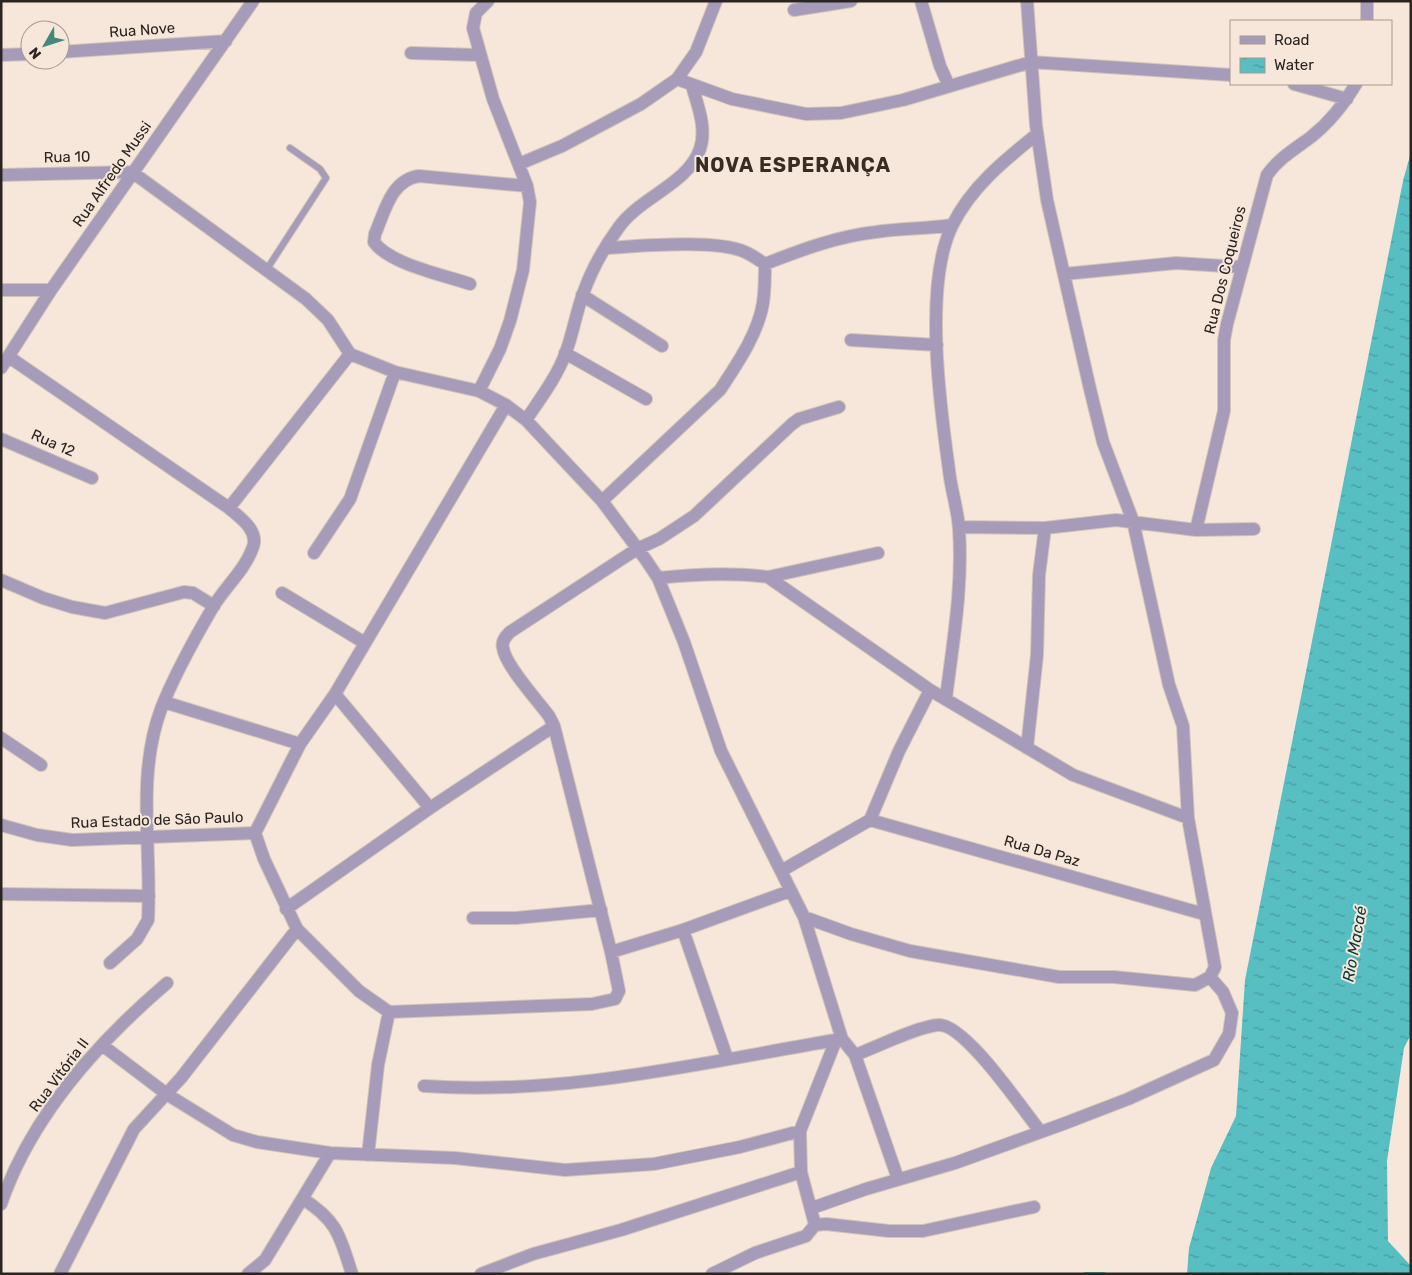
<svg xmlns="http://www.w3.org/2000/svg" width="1412" height="1275" font-family="Rubik,sans-serif">
<defs>
<pattern id="water-ripples" width="26" height="14" patternUnits="userSpaceOnUse" patternTransform="scale(1.25)"><rect width="26" height="14" fill="#57bec2"/><path d="M2 4q2-2 4 0t4 0M15 11q2-2 4 0t4 0" fill="none" stroke="#489a9d"/></pattern>
</defs>
<rect width="100%" height="100%" fill="#f6e7da"/>
<!-- water -->
<path fill="url(#water-ripples)" d="M 1411,152 L 1411,1034 L 1404,1048 L 1387,1161 L 1388,1241 L 1411,1266 L 1411,1274 L 1187,1274 L 1189,1248 L 1211,1168 L 1236,1116 L 1245,980 L 1403,181 Z"/>
<g fill="none" stroke-linecap="round" stroke-linejoin="round">
<!-- stream -->
<path stroke="#57bec2" stroke-width="4" d="M 1085,1274 L 1104,1274"/>
<defs>
<path id="service" d="M 267,269 L 326,178 L 320,169 L 290,148"/>
<path id="minor" d="M 921,1 L 940,66 L 949,86
M 1367,1 L 1367,21
M 794,10 L 851,1
M 60,52 L 226,41
M 411,53 L 479,55
M 1,55 L 30,54
M 677,79 L 732,99 L 806,114 L 841,113 L 903,100 L 1031,62 L 1231,75
M 1294,84 L 1347,99
M 519,164 L 562,146 L 641,104 L 677,79 L 696,52 L 716,1
M 1,175 L 132,172 L 306,299 L 328,320 L 350,354 L 395,372 L 479,391 L 506,405 L 526,420 L 602,501 L 646,560 L 658,578 L 684,642 L 721,751 L 804,917 L 842,1039 L 836,1040 L 800,1131 L 801,1172 L 815,1225 L 806,1236 L 755,1253 L 712,1274
M 607,248 C 640,246 716,239 745,252 C 752,255 759,260 765,264 C 801,250 838,236 876,232 C 901,228 927,229 952,225
M 1064,274 L 1176,263 L 1240,267
M 470,284 C 444,275 389,264 374,242 L 375,234 C 385,211 391,180 419,176 L 527,186
M 1,290 L 51,290
M 582,295 L 662,346
M 851,340 L 937,345
M 565,353 L 646,399
M 9,357 L 229,508 C 240,518 259,530 253,547 C 245,570 225,587 213,607 C 196,636 173,678 161,709 C 136,777 152,849 148,920 L 137,939 L 110,963
M 1,368 L 51,290 L 253,1
M 479,391 L 500,349 L 510,321 L 523,270 L 530,202 L 527,186 L 493,99 L 473,28 L 476,13 L 488,1
M 526,420 C 540,399 557,377 566,352 C 573,333 576,313 583,294 C 591,271 605,246 619,227 C 639,198 688,184 700,149 C 707,129 698,106 692,86
M 1,439 L 92,478
M 602,501 L 720,390 C 737,364 758,334 763,303 C 765,290 765,276 765,264
M 229,508 L 350,354
M 959,527 L 1045,528 L 1116,520 L 1196,530 L 1254,529
M 1196,530 L 1224,411 L 1224,340 L 1227,324 L 1267,175 C 1279,158 1295,149 1311,137 C 1330,122 1344,104 1356,84
M 314,553 L 350,499 L 395,372
M 768,577 L 878,553
M 658,578 C 695,574 730,572 768,577 L 930,690 L 1073,775 L 1188,818
M 1,580 L 43,598 L 72,607 L 105,613 L 184,592 L 193,593 L 214,606
M 282,593 L 365,643
M 335,694 L 430,808
M 946,698 C 953,642 963,586 959,529 C 958,510 951,490 949,470 C 940,406 923,282 953,224 C 972,186 1005,160 1037,134
M 164,702 L 300,744
M 1,738 L 41,765
M 1027,748 L 1037,655 L 1039,575 L 1045,528
M 870,820 L 1204,914
M 1,825 L 37,835 L 72,840 L 255,833
M 781,871 L 870,820 L 899,751 L 930,690
M 1,894 L 149,896
M 286,909 L 430,808 L 554,726
M 804,917 L 851,934 L 910,951 L 1059,977 L 1114,977 L 1195,985 L 1210,977 L 1215,967 L 1188,818 L 1183,726 L 1169,685 L 1133,521 L 1103,442 L 1090,389 L 1047,200 L 1036,125 L 1027,1
M 473,918 L 516,918 L 601,910
M 297,929 L 359,991 L 389,1012 L 592,1004 L 615,999 L 619,991 L 611,952 L 554,726 L 549,716 C 538,701 505,665 503,648 C 501,641 506,636 510,632 L 637,549 L 659,539 L 694,516 L 792,424 L 799,419 L 839,407
M 683,930 L 727,1058
M 611,952 L 683,930 L 790,891
M 842,1039 L 855,1055 L 898,1179
M 102,1045 L 168,1095 L 233,1135 L 257,1142 L 330,1153 L 455,1158 L 565,1170 L 654,1164 L 740,1147 L 800,1131
M 855,1055 C 877,1047 916,1027 938,1025 C 964,1022 1023,1110 1040,1131
M 424,1086 C 562,1096 700,1063 836,1040
M 368,1155 L 378,1065 L 389,1012
M 303,1199 C 338,1221 340,1237 352,1274
M 1,1204 C 31,1116 98,1042 167,983
M 812,1208 L 866,1189 L 955,1163 L 1063,1124 L 1128,1099 L 1214,1060 L 1229,1034 L 1232,1013 L 1223,992 L 1210,977
M 815,1225 L 826,1224 L 889,1231 L 923,1231 L 1034,1207
M 60,1274 L 134,1129 L 181,1078 L 297,929 L 264,859 L 255,833 L 300,744 L 335,694 L 506,405
M 248,1274 L 265,1260 L 330,1153
M 481,1274 L 533,1254 L 621,1230 L 801,1172"/>
</defs>
<!-- service casing -->
<use href="#service" stroke="#d1c4b9" stroke-width="8"/>
<!-- minor casing -->
<use href="#minor" stroke="#d1c4b9" stroke-width="14"/>
<!-- service -->
<use href="#service" stroke="#a69bb8" stroke-width="6"/>
<!-- minor -->
<use href="#minor" stroke="#a69bb8" stroke-width="12"/>
</g>
<g text-anchor="middle" stroke-width="4" stroke-linejoin="round" paint-order="stroke">
<!-- street labels -->
<g font-size="15" fill="#2b2521" stroke="#f6e7da">
<text transform="translate(142 30) rotate(-4)" y="5">Rua Nove</text>
<text transform="translate(67 157) rotate(-1)" y="5">Rua 10</text>
<text transform="translate(112 174) rotate(-55)" y="5">Rua Alfredo Mussi</text>
<text transform="translate(1225 270) rotate(-76)" y="5">Rua Dos Coqueiros</text>
<text transform="translate(53 443) rotate(24)" y="5">Rua 12</text>
<text transform="translate(157 820) rotate(-2)" y="5">Rua Estado de São Paulo</text>
<text transform="translate(1042 851) rotate(16)" y="5">Rua Da Paz</text>
<text transform="translate(59 1075) rotate(-53)" y="5">Rua Vitória II</text>
</g>
<!-- water labels -->
<g font-size="16" font-style="italic" fill="#083a3c" stroke="#f6e7da">
<text transform="translate(1354 944) rotate(-80)" y="6">Rio Macaé</text>
</g>
<!-- district labels -->
<g font-size="20" font-weight="bold" letter-spacing="1" fill="#382c23" stroke="#f6e7da">
<text x="793" y="172">NOVA ESPERANÇA</text>
</g>
</g>
<!-- border -->
<rect width="1412" height="1275" fill="none" stroke="#2b2521" stroke-width="5"/>
<!-- legend -->
<rect x="1230" y="20" width="162" height="65" fill="#f6e7da" stroke="#a59990"/>
<rect x="1240" y="36" width="25" height="8" fill="#a69bb8" stroke="#a59990"/>
<text x="1274" y="45" font-size="15" fill="#2b2521">Road</text>
<rect x="1240" y="58" width="25" height="15" fill="url(#water-ripples)" stroke="#a59990"/>
<text x="1274" y="70" font-size="15" fill="#2b2521">Water</text>
<!-- north arrow -->
<g transform="translate(45 45) rotate(231)"><circle r="24" fill="#f6e7da" stroke="#a59990"/>
<path d="M0-4L9 19L0 12L-9 19Z" fill="#44887c"/>
<text y="-8" font-size="14" font-weight="bold" text-anchor="middle" fill="#2b2521">N</text>
</g>
</svg>
